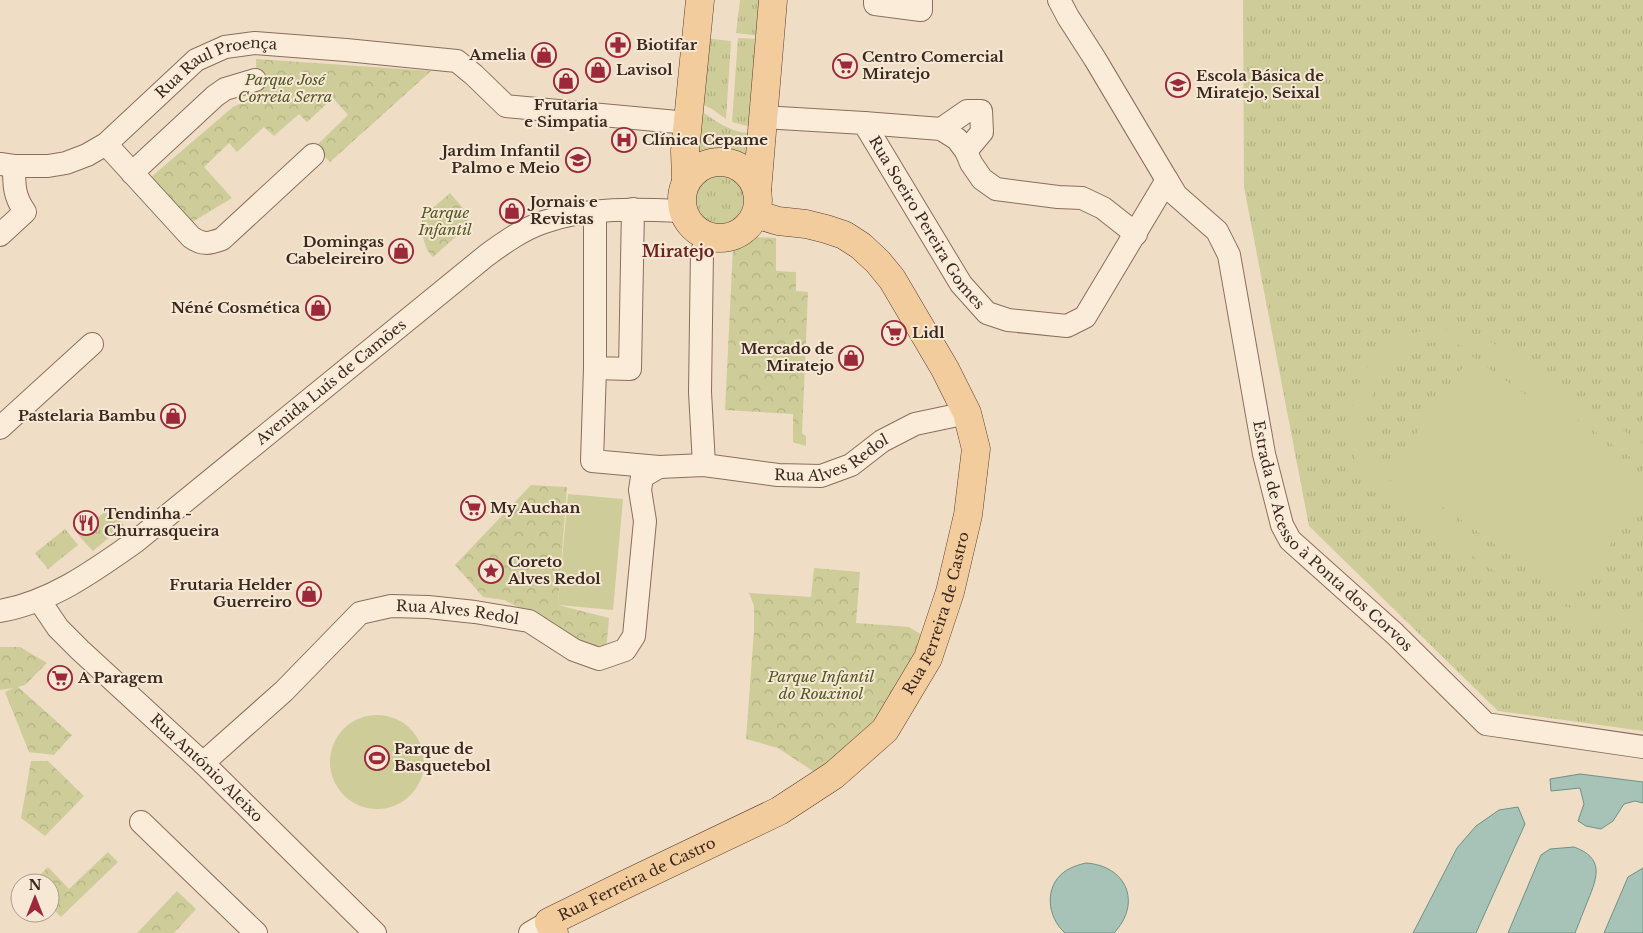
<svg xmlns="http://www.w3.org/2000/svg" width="1643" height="933" font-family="'Libre Baskerville',serif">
<defs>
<pattern id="grass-tufts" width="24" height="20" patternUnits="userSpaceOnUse" patternTransform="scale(1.25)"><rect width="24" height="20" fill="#cecd99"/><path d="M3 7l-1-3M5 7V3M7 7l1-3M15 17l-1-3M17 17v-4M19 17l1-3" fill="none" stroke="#b2b083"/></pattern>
<pattern id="forest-crowns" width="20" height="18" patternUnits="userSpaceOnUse" patternTransform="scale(1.25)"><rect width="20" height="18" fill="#cecd99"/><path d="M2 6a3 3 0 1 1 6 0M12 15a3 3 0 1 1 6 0" fill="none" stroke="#b2b083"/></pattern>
</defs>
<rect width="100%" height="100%" fill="#efddc6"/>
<!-- grass -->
<path fill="url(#grass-tufts)" d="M 740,0 L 764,0 L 760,36 L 736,33 Z
M 1243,0 L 1643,0 L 1643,731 L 1498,711 L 1309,526 L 1244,187 Z
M 704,38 L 731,41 L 726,119 L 712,109 L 699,103 Z
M 738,38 L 762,39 L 755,128 L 732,122 Z
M 697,108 C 713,119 730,133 751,133 L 749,155 L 744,158 L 736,158 L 722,155 L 696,154 Z
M688 199a30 30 0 1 1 60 0a30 30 0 1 1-60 0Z
M 109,508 L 124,525 L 93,551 L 78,535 Z
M 65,529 L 78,545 L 48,569 L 35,553 Z"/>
<!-- forest -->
<path fill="url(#forest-crowns)" d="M 256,59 L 431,71 L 330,162 L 315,147 L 348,115 L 333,98 L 307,122 L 299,114 L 274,136 L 264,127 L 237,152 L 229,143 L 204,167 L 232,198 L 189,224 L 150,178 L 233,107 L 257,96 Z
M 450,193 L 468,214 L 468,226 L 433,257 L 427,250 L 419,226 L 426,214 Z
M 756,237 L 776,238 L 776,271 L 796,272 L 796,291 L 808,292 L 802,434 L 806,436 L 806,446 L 793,442 L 793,414 L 725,410 L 733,248 Z
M 531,485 L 567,487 L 558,605 L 609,618 L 606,651 L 568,639 L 528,612 L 504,600 L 483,597 L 455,565 Z
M 814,568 L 860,572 L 856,623 L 909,627 L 922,635 L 920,656 L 883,726 L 825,779 L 778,748 L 746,739 L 754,631 L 754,606 L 749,593 L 811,597 Z
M 0,647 L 20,647 L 47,663 L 25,685 L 18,687 L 72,735 L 54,755 L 29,752 L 5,692 L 13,688 L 0,690 Z
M 31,761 L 48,761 L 84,796 L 45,836 L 21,818 Z
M 108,852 L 118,862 L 61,917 L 50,906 L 50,883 L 32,883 L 48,867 L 69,889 Z
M 177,891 L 196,909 L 174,933 L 137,933 Z"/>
<!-- pitch -->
<path fill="#cecd99" d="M 1435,328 L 1465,331 L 1488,340 L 1643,444 L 1643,466 L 1481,352 C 1467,347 1452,342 1436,342 C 1397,344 1373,377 1367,413 C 1365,424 1363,436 1367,447 C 1372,464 1383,475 1396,486 L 1561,605 C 1588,613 1617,621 1643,604 L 1643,620 C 1619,632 1596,628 1570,623 L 1388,498 C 1379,490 1369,483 1363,473 C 1339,436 1351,379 1382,350 C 1397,336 1417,332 1435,328 Z
M 1471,356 L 1643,478 L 1643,498 L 1572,598 L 1390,470 Z
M 568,494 L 623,499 L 613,610 L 558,605 Z
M330 762a47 47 0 1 1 94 0a47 47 0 1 1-94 0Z"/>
<!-- water -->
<path fill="#a7c3b7" stroke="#6d9284" d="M 1580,774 L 1643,782 L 1643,803 L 1635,801 L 1624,804 L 1613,821 L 1601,829 L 1586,826 L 1578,821 L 1584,804 L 1580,788 L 1551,791 L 1550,779 Z
M 1518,807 L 1525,824 L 1476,933 L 1413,933 L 1457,848 L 1476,826 L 1499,810 Z
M 1574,847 C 1604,858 1598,876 1588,900 C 1584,911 1579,922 1575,933 L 1508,933 L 1541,855 L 1550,849 Z
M 1086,863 C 1127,866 1142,903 1114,933 L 1065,933 C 1047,917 1044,887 1064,872 C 1071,867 1078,865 1086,863 Z
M 1643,868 L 1643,933 L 1604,933 L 1628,877 Z"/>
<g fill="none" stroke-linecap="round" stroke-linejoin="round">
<defs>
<g id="minor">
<path d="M 875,0 L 875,4 L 921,10 L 921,0"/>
<path id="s1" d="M 762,117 L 864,123 L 961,284 L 987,313 L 1008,320 L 1067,326 L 1085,317 L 1167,180 L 1095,59 L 1068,17 L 1059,0"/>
<path d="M 864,123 L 941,129 L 957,139 L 966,151 L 971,163 L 982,179 L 996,189 L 1058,197 L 1082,198 L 1103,208 L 1136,234"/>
<path d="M 941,129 L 967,111 L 981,111 L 982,132 L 966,151"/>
<path d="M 106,144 L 191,237 C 202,245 209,244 222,239 L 313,155"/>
<path id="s2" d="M 0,164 L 14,166 L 48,166 L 66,163 L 87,155 L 106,144 L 196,60 L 225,47 L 255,43 L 346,50 L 457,61 L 474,75 L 506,106 L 688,123"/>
<path d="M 132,173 L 215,96 L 225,89 L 255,80"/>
<path id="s3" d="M 1167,180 L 1176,195 L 1217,231 L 1229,255 L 1264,454 L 1282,525 L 1290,540 L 1395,634 L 1486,724 L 1643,747"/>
<path d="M 595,211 L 595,368 L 630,369 L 633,209"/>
<path d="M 0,235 L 25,212 C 14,196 14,186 14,166"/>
<path id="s4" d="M 595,368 L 592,461 L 659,467 L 704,465 L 778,475 L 821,476 L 851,465 L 882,441 L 915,424 L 967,413"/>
<path d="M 0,428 L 92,344"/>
<path d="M 704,465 L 700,392 L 702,251 L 712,238"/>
<path id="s5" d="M 39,600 L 58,628 L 80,650 L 203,763 L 375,933"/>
<path id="s6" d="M 0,611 C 51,602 94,571 135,542 L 487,255 C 505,242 523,229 544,222 C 588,207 637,209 683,211"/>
<path id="s7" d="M 203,763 L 284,691 L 360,613 L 391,606 L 428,607 L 475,612 L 529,621 L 574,650 L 599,659 L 625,650 L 634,636 L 645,521 L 640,490 L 642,477 L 659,467"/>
<path d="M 141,822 L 256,933"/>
<path d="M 530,933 L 549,922"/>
</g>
<g id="major">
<circle cx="720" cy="200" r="38"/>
<path d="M 686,180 L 685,151 L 700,0"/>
<path d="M 757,191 L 773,0"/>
<path id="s8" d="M 554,933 L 549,922 L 622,886 L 779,811 L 834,775 L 885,730 L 928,658 L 950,592 L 968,515 L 976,449 L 967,413 L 945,369 L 892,279 L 878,262 L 861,246 L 844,235 L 826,229 L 806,224 L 778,221 L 756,214"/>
</g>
</defs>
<!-- minor casing -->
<use href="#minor" stroke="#8b6e5b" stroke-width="24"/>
<!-- major casing -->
<use href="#major" stroke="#593d2f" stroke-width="29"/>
<!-- minor -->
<use href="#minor" stroke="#faecd9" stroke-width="22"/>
<!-- major -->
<use href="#major" stroke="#f3cc9d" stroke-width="28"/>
</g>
<!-- icons -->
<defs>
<symbol id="pharmacy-ring" viewBox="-11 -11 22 22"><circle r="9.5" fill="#f7e8d5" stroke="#9c293a" stroke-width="1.5"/><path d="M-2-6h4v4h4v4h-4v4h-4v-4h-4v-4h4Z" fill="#9c293a"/></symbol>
<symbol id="shop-ring" viewBox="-11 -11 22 22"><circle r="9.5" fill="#f7e8d5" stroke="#9c293a" stroke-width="1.5"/><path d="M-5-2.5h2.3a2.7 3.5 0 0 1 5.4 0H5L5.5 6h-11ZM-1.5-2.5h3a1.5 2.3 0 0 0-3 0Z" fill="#9c293a"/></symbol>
<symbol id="supermarket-ring" viewBox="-11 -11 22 22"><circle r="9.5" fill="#f7e8d5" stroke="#9c293a" stroke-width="1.5"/><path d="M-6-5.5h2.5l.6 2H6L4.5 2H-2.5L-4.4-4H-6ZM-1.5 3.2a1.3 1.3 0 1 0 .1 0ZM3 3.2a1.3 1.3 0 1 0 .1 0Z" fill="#9c293a"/></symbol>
<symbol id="school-ring" viewBox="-11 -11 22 22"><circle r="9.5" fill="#f7e8d5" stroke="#9c293a" stroke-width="1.5"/><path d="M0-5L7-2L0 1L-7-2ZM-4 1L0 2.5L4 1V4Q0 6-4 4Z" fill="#9c293a"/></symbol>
<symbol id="hospital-ring" viewBox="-11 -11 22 22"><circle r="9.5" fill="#f7e8d5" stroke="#9c293a" stroke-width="1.5"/><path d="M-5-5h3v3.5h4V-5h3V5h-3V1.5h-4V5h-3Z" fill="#9c293a"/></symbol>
<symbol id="restaurant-ring" viewBox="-11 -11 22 22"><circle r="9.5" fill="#f7e8d5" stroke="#9c293a" stroke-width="1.5"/><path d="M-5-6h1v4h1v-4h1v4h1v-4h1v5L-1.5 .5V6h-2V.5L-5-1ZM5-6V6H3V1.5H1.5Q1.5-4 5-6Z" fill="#9c293a"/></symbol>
<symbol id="sight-ring" viewBox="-11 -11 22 22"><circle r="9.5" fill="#f7e8d5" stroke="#9c293a" stroke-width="1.5"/><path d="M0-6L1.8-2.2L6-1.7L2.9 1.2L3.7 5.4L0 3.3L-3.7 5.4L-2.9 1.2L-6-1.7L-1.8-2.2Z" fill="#9c293a"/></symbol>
<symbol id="stadium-ring" viewBox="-11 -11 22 22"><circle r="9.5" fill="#f7e8d5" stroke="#9c293a" stroke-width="1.5"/><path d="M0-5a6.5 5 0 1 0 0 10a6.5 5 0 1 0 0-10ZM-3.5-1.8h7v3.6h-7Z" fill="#9c293a"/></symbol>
</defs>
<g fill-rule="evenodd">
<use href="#pharmacy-ring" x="604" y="31" width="28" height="28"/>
<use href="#shop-ring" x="530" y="41" width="28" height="28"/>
<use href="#supermarket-ring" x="831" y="52" width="28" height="28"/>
<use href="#shop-ring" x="584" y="56" width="28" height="28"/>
<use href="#shop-ring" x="552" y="67" width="28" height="28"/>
<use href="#school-ring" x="1164" y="71" width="28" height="28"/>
<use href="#hospital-ring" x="610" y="126" width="28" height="28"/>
<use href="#school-ring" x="564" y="146" width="28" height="28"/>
<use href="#shop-ring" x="498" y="197" width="28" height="28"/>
<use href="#shop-ring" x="387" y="237" width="28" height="28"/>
<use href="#shop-ring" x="304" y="294" width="28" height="28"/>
<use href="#supermarket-ring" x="880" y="319" width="28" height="28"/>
<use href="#shop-ring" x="837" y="344" width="28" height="28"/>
<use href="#shop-ring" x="159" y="402" width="28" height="28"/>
<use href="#supermarket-ring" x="459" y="494" width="28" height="28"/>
<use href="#restaurant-ring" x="72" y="509" width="28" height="28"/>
<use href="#sight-ring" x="477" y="557" width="28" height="28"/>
<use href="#shop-ring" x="295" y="580" width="28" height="28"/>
<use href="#supermarket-ring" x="46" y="664" width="28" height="28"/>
<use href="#stadium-ring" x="363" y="744" width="28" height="28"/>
</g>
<g text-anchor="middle" stroke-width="4" stroke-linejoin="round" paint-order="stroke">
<!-- poi labels -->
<g font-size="15" font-weight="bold" fill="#3b291f" stroke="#f7e8d5" text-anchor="start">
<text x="636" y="50">Biotifar</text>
<text x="526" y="60" text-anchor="end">Amelia</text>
<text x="862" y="62">Centro Comercial<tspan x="862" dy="17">Miratejo</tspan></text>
<text x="616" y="75">Lavisol</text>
<text x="1196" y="81">Escola Básica de<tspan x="1196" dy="17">Miratejo, Seixal</tspan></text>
<text x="566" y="110" text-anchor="middle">Frutaria<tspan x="566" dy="17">e Simpatia</tspan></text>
<text x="642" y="145">Clínica Cepame</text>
<text x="560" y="156" text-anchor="end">Jardim Infantil<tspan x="560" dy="17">Palmo e Meio</tspan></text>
<text x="530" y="207">Jornais e<tspan x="530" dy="17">Revistas</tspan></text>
<text x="384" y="247" text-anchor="end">Domingas<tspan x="384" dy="17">Cabeleireiro</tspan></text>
<text x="300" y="313" text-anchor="end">Néné Cosmética</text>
<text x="912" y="338">Lidl</text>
<text x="834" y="354" text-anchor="end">Mercado de<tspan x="834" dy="17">Miratejo</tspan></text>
<text x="156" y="421" text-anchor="end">Pastelaria Bambu</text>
<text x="490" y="513">My Auchan</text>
<text x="104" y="519">Tendinha -<tspan x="104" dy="17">Churrasqueira</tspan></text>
<text x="508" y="567">Coreto<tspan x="508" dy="17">Alves Redol</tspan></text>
<text x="292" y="590" text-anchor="end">Frutaria Helder<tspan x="292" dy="17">Guerreiro</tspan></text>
<text x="78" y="683">A Paragem</text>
<text x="394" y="754">Parque de<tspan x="394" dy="17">Basquetebol</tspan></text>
</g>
<!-- street labels -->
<g font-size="15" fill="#3b291f" stroke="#f7e8d5">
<text dy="5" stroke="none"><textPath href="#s2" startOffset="250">Rua Raul Proença</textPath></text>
<text dy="5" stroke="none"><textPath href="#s1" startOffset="220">Rua Soeiro Pereira Gomes</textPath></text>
<text dy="5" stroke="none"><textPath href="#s6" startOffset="406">Avenida Luís de Camões</textPath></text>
<text dy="5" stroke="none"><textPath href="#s4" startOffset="338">Rua Alves Redol</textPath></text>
<text dy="5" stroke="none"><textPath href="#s3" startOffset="410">Estrada de Acesso à Ponta dos Corvos</textPath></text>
<text dy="5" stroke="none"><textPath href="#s8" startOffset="530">Rua Ferreira de Castro</textPath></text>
<text dy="5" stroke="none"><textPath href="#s7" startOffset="316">Rua Alves Redol</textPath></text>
<text dy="5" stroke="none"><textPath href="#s5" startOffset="238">Rua António Aleixo</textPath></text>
<text dy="5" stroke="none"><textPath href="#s8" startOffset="110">Rua Ferreira de Castro</textPath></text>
</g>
<!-- park labels -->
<g font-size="15" font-style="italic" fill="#525825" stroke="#f7e8d5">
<text x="285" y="85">Parque José<tspan x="285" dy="17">Correia Serra</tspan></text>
<text x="445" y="218">Parque<tspan x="445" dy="17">Infantil</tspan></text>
<text x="821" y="682">Parque Infantil<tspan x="821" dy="17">do Rouxinol</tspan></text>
</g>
<!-- neighbourhood labels -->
<g font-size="16" font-weight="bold" fill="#69231d" stroke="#f7e8d5">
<text x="678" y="257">Miratejo</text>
</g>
</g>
<!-- north arrow -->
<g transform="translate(35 898)"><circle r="24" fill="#f7e8d5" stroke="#ac9c8c"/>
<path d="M0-4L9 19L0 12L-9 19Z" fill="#9c293a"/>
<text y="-8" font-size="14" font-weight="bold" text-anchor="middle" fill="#3b291f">N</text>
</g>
</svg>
